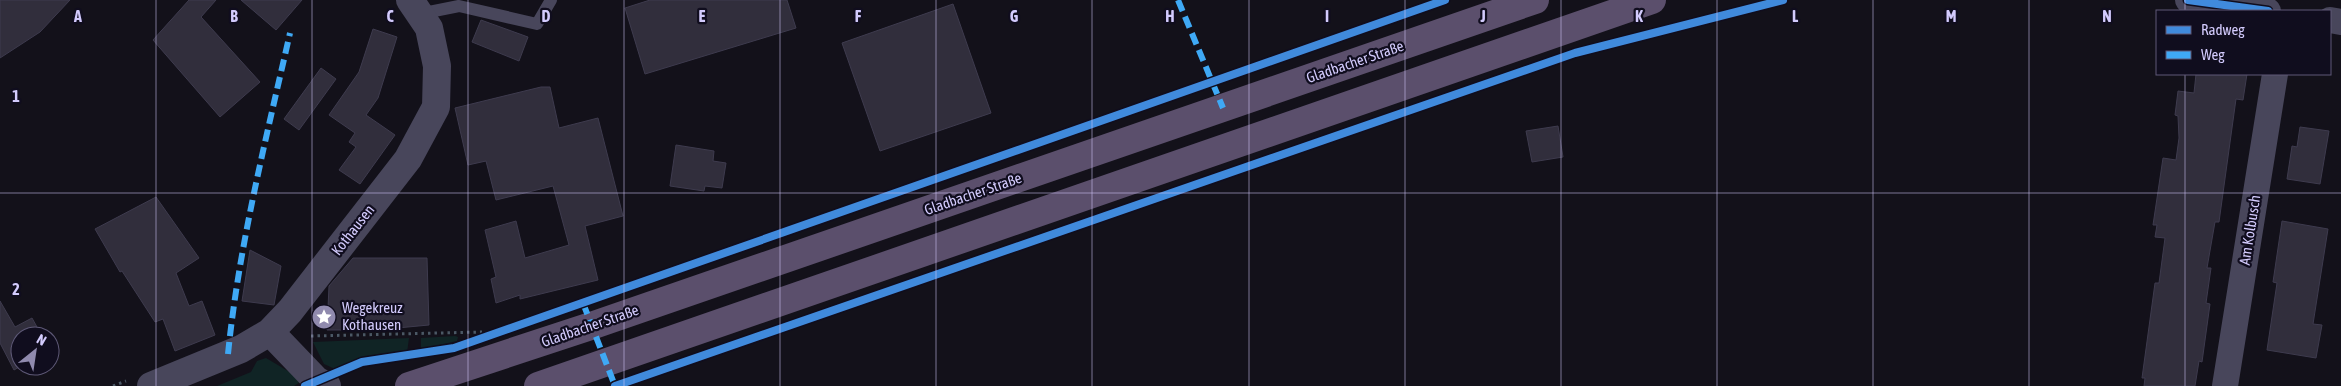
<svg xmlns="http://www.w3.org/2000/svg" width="2341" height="386" font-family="'Asap Condensed',sans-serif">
<rect width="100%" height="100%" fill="#13111a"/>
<!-- green -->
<path fill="#102425" d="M 455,336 L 458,337 L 457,341 L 421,349 L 421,338 Z
M 409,338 L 407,353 L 373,356 L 335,369 L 324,364 L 313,342 Z
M 266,358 L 303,380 L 294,386 L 217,386 L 251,372 L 257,361 Z"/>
<!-- building -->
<path fill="#312e3c" stroke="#3e3b4e" d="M 0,0 L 70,0 L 40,32 L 0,58 Z
M 189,0 L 216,0 L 201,17 L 260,82 L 220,117 L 153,40 Z
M 241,0 L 302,0 L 276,30 Z
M 650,0 L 787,0 L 796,28 L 645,74 L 625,8 Z
M 953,4 L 991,113 L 880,151 L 842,43 Z
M 481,20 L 528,37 L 519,61 L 472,42 Z
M 373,29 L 397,37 L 378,98 L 366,115 L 395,135 L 360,184 L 339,170 L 356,147 L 349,142 L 355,133 L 329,115 L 359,72 Z
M 321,68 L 336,79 L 299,130 L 284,119 Z
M 2196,74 L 2247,74 L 2243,100 L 2236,99 L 2219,222 L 2215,222 L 2207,268 L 2211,268 L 2206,303 L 2210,304 L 2202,362 L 2199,361 L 2195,386 L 2144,386 L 2145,378 L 2142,378 L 2155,283 L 2159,283 L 2165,238 L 2155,237 L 2157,225 L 2153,225 L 2163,158 L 2176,160 L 2179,138 L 2178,116 L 2175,115 L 2178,91 L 2194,93 Z
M 541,87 L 550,87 L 559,128 L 598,118 L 623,216 L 585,226 L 598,280 L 520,299 L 520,295 L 496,303 L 491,279 L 496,277 L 485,230 L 516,221 L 525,258 L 569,245 L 553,186 L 496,200 L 486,161 L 468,165 L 455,108 Z
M 1558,126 L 1563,157 L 1532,162 L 1526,131 Z
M 2300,127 L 2329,131 L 2320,184 L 2287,179 L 2292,146 L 2297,147 Z
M 676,145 L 714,151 L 713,161 L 726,163 L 722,188 L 705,186 L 704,191 L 670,186 Z
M 156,197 L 199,258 L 176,273 L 189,306 L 202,301 L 215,335 L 175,351 L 163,319 L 155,322 L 122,271 L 120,272 L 95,229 Z
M 2282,221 L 2328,229 L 2313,324 L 2322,325 L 2316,358 L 2267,350 L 2277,283 L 2273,282 Z
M 250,250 L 281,266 L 274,305 L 242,301 Z
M 353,258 L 427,258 L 429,325 L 376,330 L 327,330 L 329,286 Z
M 0,301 L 15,327 L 32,318 L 42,336 L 20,336 L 21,366 L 14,370 L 0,343 Z"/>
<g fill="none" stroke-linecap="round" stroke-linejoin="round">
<!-- path -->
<path stroke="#4b5865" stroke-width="3" stroke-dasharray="2.5 4" stroke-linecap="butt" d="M 311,336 L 482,332
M 113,386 L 126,381"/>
<!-- service -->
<path stroke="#48465b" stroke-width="12" d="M 419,14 L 459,6 L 537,24 L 551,0"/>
<!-- minor -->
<path stroke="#48465b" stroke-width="26" d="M 2188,0 L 2268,11
M 2330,20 L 2341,22
M 2225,386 L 2275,74"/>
<!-- tertiary -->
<path stroke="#48465b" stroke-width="28" d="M 270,332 L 316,380 L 327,386
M 151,386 L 241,349 L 270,332 L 290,311 L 408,159 L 436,107 L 437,66 L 429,28 L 410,0"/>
<!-- primary -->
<path stroke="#5b4f6c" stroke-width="28" d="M 409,386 L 591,326 L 1535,0
M 538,386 L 1652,0"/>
<!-- quiet -->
<path stroke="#3fa9f5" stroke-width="6" stroke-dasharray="12 6" stroke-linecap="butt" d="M 1178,0 L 1223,108
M 583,303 L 615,386 L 618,385
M 228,354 C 239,245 266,139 290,33"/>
<defs>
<path id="cycleway" d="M 2188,0 L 2268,11
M 305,386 L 362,362 L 454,348 L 1445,0
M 615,386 L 1575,53 L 1783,0"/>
</defs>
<!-- cycleway casing -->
<use href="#cycleway" stroke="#100d1e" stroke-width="11"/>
<!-- cycleway -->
<use href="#cycleway" stroke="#408adc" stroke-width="8"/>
</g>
<!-- grid -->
<path fill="none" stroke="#d3cbfd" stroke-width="1" stroke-opacity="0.55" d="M 156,0 L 156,386M 312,0 L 312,386M 468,0 L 468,386M 624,0 L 624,386M 780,0 L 780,386M 936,0 L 936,386M 1092,0 L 1092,386M 1249,0 L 1249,386M 1405,0 L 1405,386M 1561,0 L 1561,386M 1717,0 L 1717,386M 1873,0 L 1873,386M 2029,0 L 2029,386M 2185,0 L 2185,11M 2185,74 L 2185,386M 0,193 L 2341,193"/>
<!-- icons -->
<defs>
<symbol id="sight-disc" viewBox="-11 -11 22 22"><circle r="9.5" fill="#908aae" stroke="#100d1e"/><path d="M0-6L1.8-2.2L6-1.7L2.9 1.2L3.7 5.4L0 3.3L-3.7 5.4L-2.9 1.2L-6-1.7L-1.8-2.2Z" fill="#fff"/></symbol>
</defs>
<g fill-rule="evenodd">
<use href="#sight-disc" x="310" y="303" width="28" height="28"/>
</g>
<g text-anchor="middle" stroke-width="4.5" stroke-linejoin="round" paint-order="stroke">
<!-- street labels -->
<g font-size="15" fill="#d3cbfd" stroke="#100d1e">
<text transform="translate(1355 62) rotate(-19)" y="5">Gladbacher Straße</text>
<text transform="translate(973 194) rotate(-19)" y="5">Gladbacher Straße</text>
<text transform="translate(353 230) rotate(-52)" y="5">Kothausen</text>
<text transform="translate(2250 230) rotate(-81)" y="5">Am Kolbusch</text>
<text transform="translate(590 326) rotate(-19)" y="5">Gladbacher Straße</text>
</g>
<!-- poi labels -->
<g font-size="15" fill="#d3cbfd" stroke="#100d1e" text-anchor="start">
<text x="342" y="313">Wegekreuz<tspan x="342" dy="17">Kothausen</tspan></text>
</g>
</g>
<g font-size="16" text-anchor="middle" font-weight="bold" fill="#d3cbfd" stroke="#100d1e" stroke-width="4.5" stroke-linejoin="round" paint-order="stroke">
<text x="78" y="22">A</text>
<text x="234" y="22">B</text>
<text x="390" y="22">C</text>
<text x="546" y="22">D</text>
<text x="702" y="22">E</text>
<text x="858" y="22">F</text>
<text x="1014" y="22">G</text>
<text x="1170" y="22">H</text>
<text x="1327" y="22">I</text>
<text x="1483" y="22">J</text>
<text x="1639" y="22">K</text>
<text x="1795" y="22">L</text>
<text x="1951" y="22">M</text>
<text x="2107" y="22">N</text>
<text x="16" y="102">1</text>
<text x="16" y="295">2</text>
</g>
<!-- legend -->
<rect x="2156" y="10" width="175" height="65" fill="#100d1e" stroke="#5e5977"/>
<rect x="2166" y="26" width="25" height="8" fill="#408adc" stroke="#5e5977"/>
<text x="2201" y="35" font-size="15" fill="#d3cbfd">Radweg</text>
<rect x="2166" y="51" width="25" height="8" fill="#3fa9f5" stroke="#5e5977"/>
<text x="2201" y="60" font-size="15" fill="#d3cbfd">Weg</text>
<!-- north arrow -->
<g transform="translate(35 351) rotate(30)"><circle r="24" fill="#100d1e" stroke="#5e5977"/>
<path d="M0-4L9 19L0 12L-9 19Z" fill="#908aae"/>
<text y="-8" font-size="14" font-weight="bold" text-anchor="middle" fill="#d3cbfd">N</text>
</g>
</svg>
